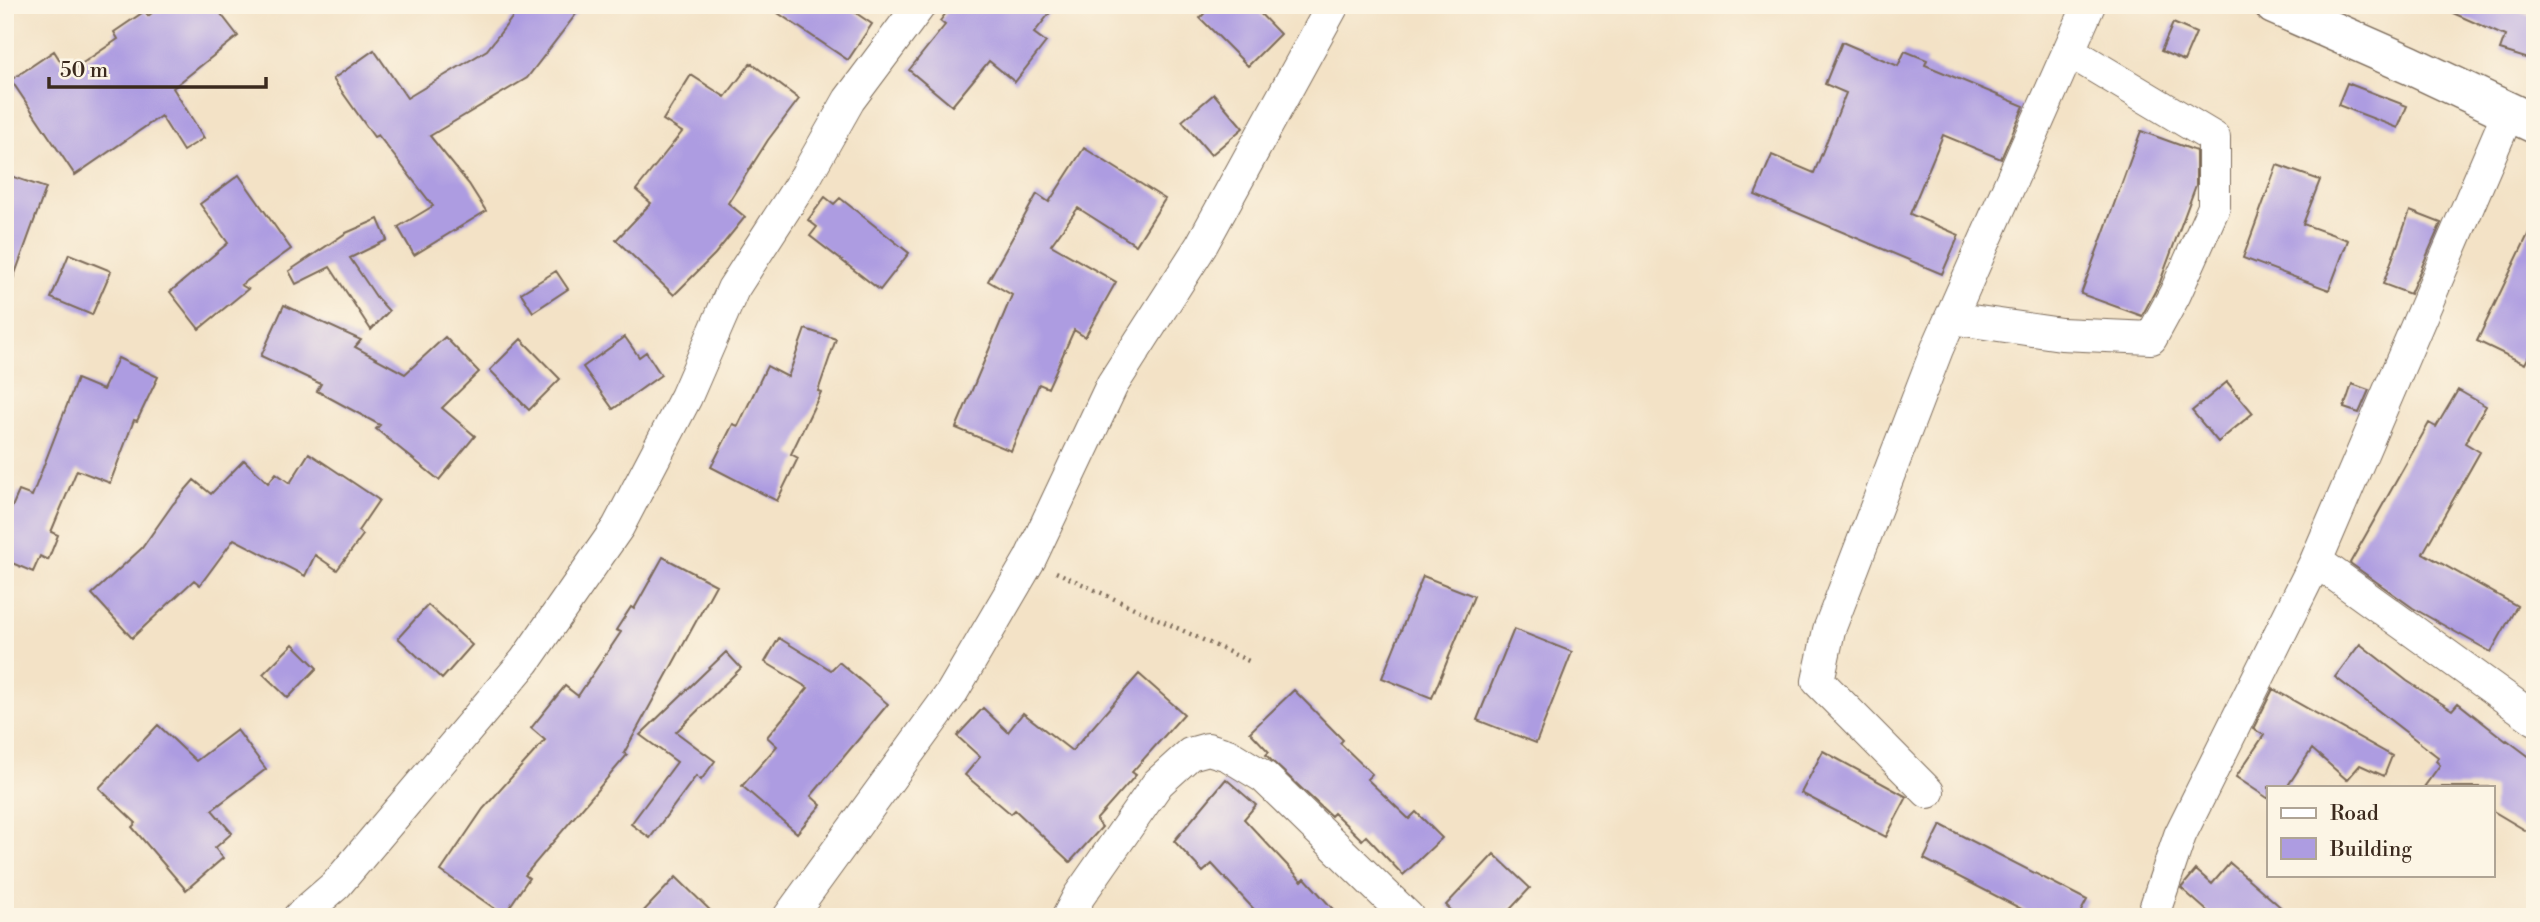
<svg xmlns="http://www.w3.org/2000/svg" width="2540" height="922" font-family="'Libre Bodoni',serif">
<rect width="100%" height="100%" fill="#fcf5e5"/>
<filter id="ink" filterUnits="userSpaceOnUse"><feTurbulence type="fractalNoise" baseFrequency=".0143" numOctaves="2"/><feDisplacementMap in="SourceGraphic" scale="14" xChannelSelector="R" yChannelSelector="G"/><feConvolveMatrix kernelMatrix="1 2 1 2 8 2 1 2 1" color-interpolation-filters="sRGB"/></filter>
<filter id="wash" filterUnits="userSpaceOnUse"><feTurbulence type="fractalNoise" baseFrequency=".00686" numOctaves="4" result="noise"/><feDisplacementMap in="SourceGraphic" scale="28" xChannelSelector="R" yChannelSelector="G"/><feGaussianBlur stdDeviation="1.57" result="paint"/><feColorMatrix in="noise" values="0 0 0 0 0 0 0 0 0 0 0 0 0 0 0 0 0 1.4 0 .05"/><feComposite in="paint" operator="in"/></filter>
<g filter="url(#wash)">
<rect width="100%" height="100%" fill="#f3e2c6"/>
<g id="blocks">
<!-- building -->
<path fill="#ad9ce1" d="M 162,5 L 214,5 L 238,36 L 173,88 L 204,138 L 183,151 L 161,116 L 75,175 L 11,80 L 54,51 L 68,73 L 118,39 L 114,32 L 145,11 L 148,16 Z
M 522,5 L 583,5 L 527,78 L 430,136 L 469,184 L 486,211 L 414,255 L 398,227 L 433,206 L 378,135 L 374,137 L 333,79 L 374,50 L 407,98 L 487,50 Z
M 766,5 L 844,5 L 872,24 L 848,60 Z
M 952,5 L 1056,5 L 1034,33 L 1046,42 L 1015,82 L 989,61 L 952,106 L 909,70 L 945,25 L 940,21 Z
M 1212,5 L 1252,5 L 1280,34 L 1248,66 L 1200,18 Z
M 2435,5 L 2501,5 L 2535,17 L 2535,61 L 2500,50 L 2505,36 Z
M 2173,23 L 2196,33 L 2184,61 L 2161,51 Z
M 1842,42 L 1898,66 L 1905,51 L 1927,60 L 1925,65 L 2024,106 L 2001,159 L 1943,135 L 1910,214 L 1959,235 L 1942,274 L 1755,195 L 1772,155 L 1814,173 L 1846,93 L 1825,84 Z
M 751,63 L 799,99 L 768,140 L 728,203 L 745,217 L 715,254 L 674,295 L 616,240 L 651,203 L 636,190 L 682,132 L 663,120 L 691,75 L 725,97 Z
M 2347,83 L 2407,106 L 2398,128 L 2338,105 Z
M 1214,94 L 1243,128 L 1211,155 L 1182,121 Z
M 2141,131 L 2196,151 L 2196,185 L 2160,282 L 2142,316 L 2081,294 Z
M 1084,148 L 1165,199 L 1136,245 L 1078,208 L 1051,245 L 1116,282 L 1085,337 L 1074,330 L 1048,388 L 1039,384 L 1011,451 L 956,428 L 1012,295 L 988,281 L 1037,194 L 1049,202 Z
M 2277,165 L 2320,180 L 2303,224 L 2348,240 L 2329,290 L 2243,258 Z
M 5,174 L 46,188 L 8,293 L 5,292 Z
M 239,175 L 291,249 L 241,285 L 248,289 L 199,329 L 170,292 L 228,243 L 200,204 Z
M 825,197 L 834,204 L 840,198 L 909,253 L 880,290 L 810,236 L 817,227 L 808,220 Z
M 2410,211 L 2441,223 L 2410,294 L 2383,284 Z
M 378,219 L 387,240 L 350,258 L 377,298 L 389,311 L 371,330 L 330,267 L 296,284 L 289,271 L 346,233 Z
M 2535,220 L 2535,344 L 2525,364 L 2477,341 Z
M 69,254 L 111,271 L 92,315 L 51,298 Z
M 556,271 L 568,289 L 533,312 L 521,293 Z
M 284,305 L 361,340 L 355,347 L 405,374 L 445,337 L 479,372 L 442,408 L 475,436 L 439,480 L 376,429 L 380,425 L 317,391 L 321,384 L 261,356 Z
M 805,329 L 836,339 L 818,391 L 821,392 L 791,454 L 798,458 L 777,501 L 711,467 L 733,424 L 738,426 L 767,366 L 788,377 Z
M 625,337 L 639,357 L 646,352 L 661,375 L 613,409 L 583,367 Z
M 521,339 L 560,379 L 529,410 L 490,370 Z
M 118,358 L 158,377 L 137,421 L 134,420 L 110,483 L 77,470 L 51,532 L 58,535 L 48,560 L 40,556 L 33,572 L 5,560 L 5,523 L 19,491 L 32,496 L 77,379 L 103,390 Z
M 2227,382 L 2253,413 L 2218,442 L 2192,411 Z
M 2352,384 L 2369,390 L 2359,413 L 2344,408 Z
M 2458,390 L 2486,406 L 2465,443 L 2480,452 L 2423,553 L 2517,606 L 2491,652 L 2413,608 L 2350,563 L 2429,423 L 2436,427 Z
M 309,453 L 379,500 L 358,531 L 363,535 L 337,570 L 315,555 L 305,576 L 234,539 L 200,585 L 194,580 L 132,638 L 92,594 L 142,548 L 173,504 L 194,480 L 211,494 L 244,460 L 268,483 L 276,473 L 290,483 Z
M 663,557 L 716,585 L 624,753 L 627,755 L 525,875 L 529,878 L 504,915 L 441,871 L 483,809 L 545,740 L 531,728 L 565,686 L 578,696 L 621,632 L 616,630 L 631,607 L 634,609 Z
M 1423,576 L 1474,596 L 1432,698 L 1382,678 Z
M 428,605 L 472,645 L 442,679 L 398,638 Z
M 1514,629 L 1572,652 L 1536,743 L 1477,720 Z
M 779,638 L 831,670 L 839,662 L 888,704 L 811,796 L 821,805 L 797,833 L 742,786 L 777,746 L 767,737 L 808,688 L 765,662 Z
M 293,644 L 317,668 L 288,698 L 263,674 Z
M 2360,644 L 2407,681 L 2452,710 L 2458,703 L 2506,741 L 2507,740 L 2535,761 L 2535,836 L 2493,811 L 2493,787 L 2424,787 L 2440,765 L 2436,761 L 2438,757 L 2335,677 Z
M 726,652 L 741,668 L 676,732 L 715,761 L 701,780 L 696,776 L 650,838 L 631,824 L 677,762 L 640,735 Z
M 1139,674 L 1184,714 L 1132,772 L 1136,775 L 1096,820 L 1102,827 L 1070,862 L 1015,810 L 1011,814 L 965,775 L 980,757 L 957,736 L 983,708 L 1008,732 L 1023,713 L 1072,751 Z
M 2273,689 L 2392,756 L 2384,776 L 2360,765 L 2347,780 L 2312,749 L 2287,787 L 2269,787 L 2269,799 L 2236,777 L 2264,735 L 2253,729 Z
M 1294,690 L 1343,740 L 1340,743 L 1372,774 L 1367,779 L 1409,819 L 1416,812 L 1442,838 L 1403,875 L 1366,836 L 1362,840 L 1334,813 L 1331,816 L 1271,760 L 1266,755 L 1269,752 L 1250,732 Z
M 158,725 L 196,761 L 237,730 L 266,769 L 212,810 L 232,833 L 215,848 L 223,858 L 186,890 L 132,827 L 136,823 L 99,788 Z
M 1823,751 L 1907,797 L 1886,837 L 1801,793 Z
M 1226,779 L 1256,805 L 1244,819 L 1302,881 L 1305,878 L 1340,917 L 1261,917 L 1212,864 L 1203,872 L 1174,841 Z
M 1941,825 L 2087,900 L 2078,917 L 2037,917 L 1924,859 Z
M 1494,854 L 1530,888 L 1503,917 L 1458,917 L 1446,905 Z
M 2230,863 L 2292,917 L 2214,917 L 2181,888 L 2196,870 L 2212,884 Z
M 676,877 L 717,917 L 638,917 Z"/>
</g>
</g>
<g filter="url(#ink)">
<use href="#blocks" fill-opacity="0" stroke="#7b6a59" stroke-width="2"/>
<g fill="none" stroke-linecap="round" stroke-linejoin="round">
<defs>
<path id="street" d="M 1951,318 L 2061,334 L 2151,338 L 2175,294 L 2214,207 L 2214,138 L 2069,51
M 2316,561 L 2535,719
M 1928,792 L 1818,681 L 1829,630 L 1937,349 L 2089,5
M 299,917 L 336,885 L 525,661 L 618,527 L 686,397 L 733,289 L 806,176 L 849,100 L 920,5
M 789,917 L 951,694 L 1030,559 L 1112,385 L 1201,246 L 1333,5
M 1068,917 L 1079,896 L 1158,783 L 1190,754 L 1208,749 L 1228,755 L 1264,777 L 1408,917
M 2154,917 L 2153,915 L 2180,835 L 2316,561 L 2509,111"/>
<path id="secondary" d="M 2274,5 L 2410,65 L 2535,124"/>
</defs>
<!-- street casing -->
<use href="#street" stroke="#7b6a59" stroke-width="34"/>
<!-- secondary casing -->
<use href="#secondary" stroke="#7b6a59" stroke-width="41"/>
<!-- path -->
<path stroke="#7b6a59" stroke-width="4.5" stroke-dasharray="2 5" stroke-linecap="butt" d="M 1056,572 L 1253,663"/>
<!-- street -->
<use href="#street" stroke="#fff" stroke-width="32"/>
<!-- secondary -->
<use href="#secondary" stroke="#fff" stroke-width="38"/>
</g>
</g>
<!-- margin -->
<rect width="2540" height="922" fill="none" stroke="#fcf5e5" stroke-width="28"/>
<!-- legend -->
<rect x="2267" y="786" width="228" height="91" fill="#fcf5e5" stroke="#afa495" stroke-width="2"/>
<rect x="2281" y="808" width="35" height="10" fill="#ffffff" stroke="#afa495" stroke-width="2"/>
<text x="2330" y="820" font-size="21" fill="#3b2a1e">Road</text>
<rect x="2281" y="838" width="35" height="21" fill="#ad9ce1" stroke="#afa495" stroke-width="2"/>
<text x="2330" y="856" font-size="21" fill="#3b2a1e">Building</text>
<!-- scale -->
<path d="M49 77v10h217v-10" fill="none" stroke="#3b2a1e" stroke-width="3.5"/>
<text x="60" y="77" font-size="21" fill="#3b2a1e" stroke="#fcf5e5" stroke-width="5" paint-order="stroke">50 m</text>
</svg>
